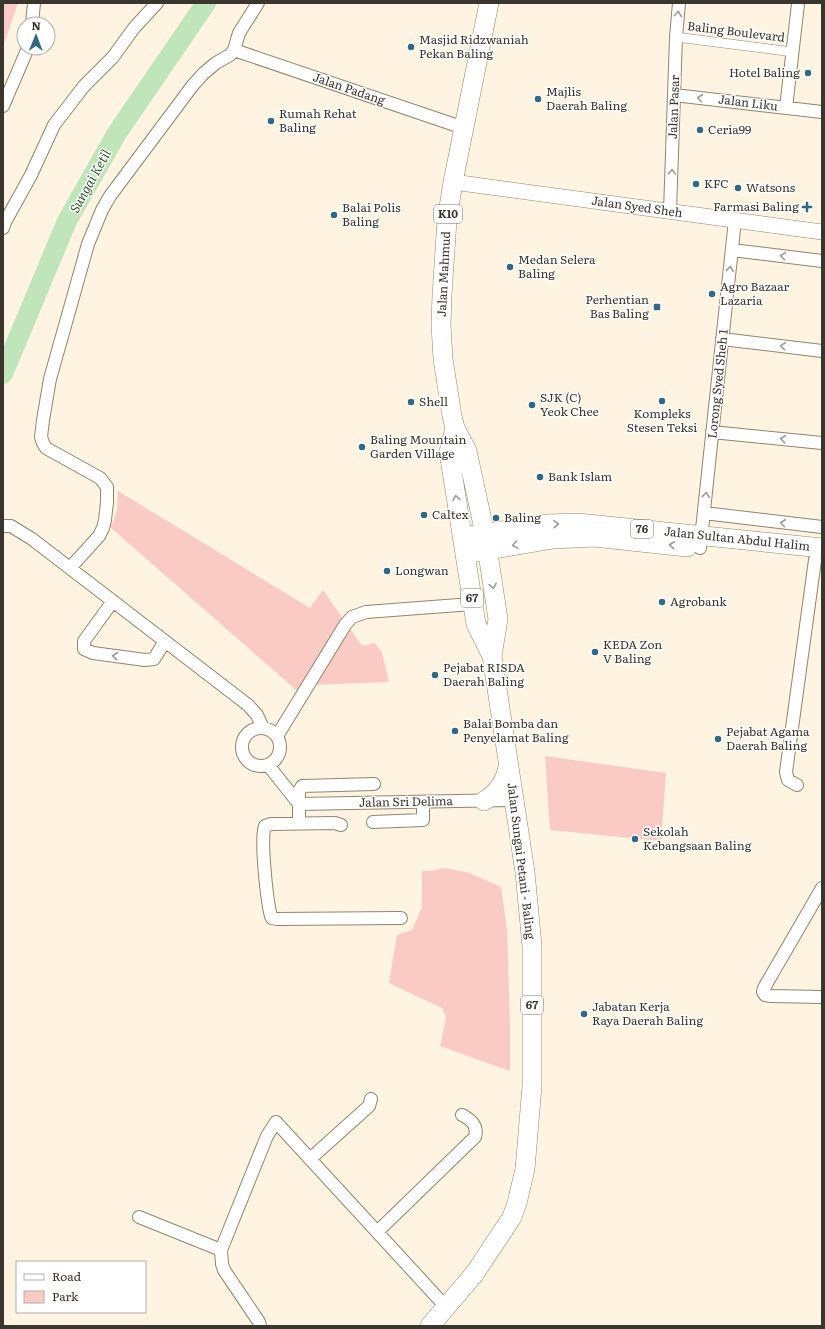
<svg xmlns="http://www.w3.org/2000/svg" width="825" height="1329" font-family="Literata,serif">
<rect width="100%" height="100%" fill="#fef4e1"/>
<!-- green -->
<path fill="#f9cbc4" d="M 3,3 L 18,3 L 3,47 Z
M 118,491 L 310,608 L 323,590 L 362,646 L 375,643 L 382,653 L 389,682 L 312,685 L 303,696 L 110,527 C 118,516 117,504 118,491 Z
M 545,756 L 666,773 L 661,841 L 550,830 Z
M 445,868 L 470,873 L 501,887 L 507,929 L 510,1026 L 510,1071 L 440,1046 L 446,1018 L 442,1008 L 389,983 L 397,935 L 412,930 L 422,907 L 422,871 L 431,871 Z"/>
<g fill="none" stroke-linecap="round" stroke-linejoin="round">
<!-- river -->
<path stroke="#c1e5bb" stroke-width="20" d="M 3,374 L 67,221 L 117,133 L 206,3"/>
<defs>
<path id="pedestrian" d="M 676,37 L 793,52"/>
<path id="minor" d="M 32,24 L 34,3
M 234,50 L 464,128
M 674,95 L 822,112
M 3,106 L 28,48
M 786,108 L 798,4
M 670,211 L 676,37 L 679,3
M 3,228 L 5,222 L 31,175 L 54,125 L 84,86 L 113,57 L 134,28 L 157,3
M 732,250 L 822,261
M 722,339 L 822,351
M 712,432 L 822,443
M 704,513 L 822,527
M 3,526 L 11,526 L 32,539 L 248,705 L 257,715 L 263,728
M 700,548 L 735,220
M 70,568 L 99,536 L 103,528 L 105,520 L 107,502 L 107,487 L 100,478 L 46,448 L 43,443 L 41,437 L 43,420 L 50,379 L 88,244 L 102,210 L 110,196 L 193,85 L 204,73 L 216,63 L 230,55 L 234,50 L 239,33 L 258,3
M 113,601 L 84,641 L 84,649 L 93,653 L 145,660 L 154,659 L 165,641
M242 747a19 19 0 1 1 38 0a19 19 0 1 1-38 0Z
M 277,736 L 345,625 L 352,617 L 366,612 L 472,604
M 268,765 L 299,804 L 514,800
M 797,785 L 788,780 L 786,772 L 815,560
M 373,822 L 423,820 L 423,802
M 299,823 L 299,791 L 302,786 L 374,784
M 341,825 L 335,823 L 271,824 L 265,826 C 260,838 267,902 271,916 L 272,918 L 277,919 L 401,918
M 822,888 L 764,988 L 763,992 L 765,995 L 771,996 L 822,997
M 310,1159 L 369,1106 L 371,1099
M 139,1217 L 221,1250 L 267,1136 L 276,1122 L 446,1307
M 377,1232 L 475,1137 C 478,1126 472,1120 462,1115
M 221,1250 L 222,1264 L 224,1270 L 259,1322 L 260,1326"/>
<path id="tertiary" d="M 453,182 L 822,232"/>
<path id="primary" d="M 455,428 L 449,452 L 476,624 L 492,656
M 462,537 L 547,524 L 578,523 L 822,548
M 465,554 L 553,539 L 594,537 L 687,547
M 484,801 C 498,793 505,782 508,767
M 430,1326 L 475,1273 L 512,1217 L 517,1203 L 525,1169 L 532,1086 L 532,946 L 525,872 L 492,656 L 498,619 L 485,534 L 467,451 L 455,428 L 452,416 L 443,359 L 441,325 L 442,295 L 447,220 L 453,182 L 489,3"/>
</defs>
<!-- pedestrian casing -->
<use href="#pedestrian" stroke="#91856f" stroke-width="10"/>
<!-- minor casing -->
<use href="#minor" stroke="#91856f" stroke-width="14"/>
<!-- tertiary casing -->
<use href="#tertiary" stroke="#91856f" stroke-width="16"/>
<!-- primary casing -->
<use href="#primary" stroke="#91856f" stroke-width="20"/>
<!-- pedestrian -->
<use href="#pedestrian" stroke="#fff" stroke-width="9"/>
<!-- minor -->
<use href="#minor" stroke="#fff" stroke-width="12"/>
<!-- tertiary -->
<use href="#tertiary" stroke="#fff" stroke-width="15"/>
<!-- primary -->
<use href="#primary" stroke="#fff" stroke-width="19"/>
</g>
<!-- one-way arrows -->
<defs><path id="oneway-chevron" d="M-2-3.5L2.5 0L-2 3.5" fill="none" stroke-width="1.6" stroke-linecap="round" stroke-linejoin="round"/></defs>
<g stroke="#9d9a96">
<use href="#oneway-chevron" transform="translate(678 14) rotate(-85)"/>
<use href="#oneway-chevron" transform="translate(700 98) rotate(-173)"/>
<use href="#oneway-chevron" transform="translate(672 172) rotate(-88)"/>
<use href="#oneway-chevron" transform="translate(783 256) rotate(-173)"/>
<use href="#oneway-chevron" transform="translate(730 269) rotate(-84)"/>
<use href="#oneway-chevron" transform="translate(783 346) rotate(-173)"/>
<use href="#oneway-chevron" transform="translate(783 439) rotate(-174)"/>
<use href="#oneway-chevron" transform="translate(706 495) rotate(-84)"/>
<use href="#oneway-chevron" transform="translate(456 498) rotate(-99)"/>
<use href="#oneway-chevron" transform="translate(783 523) rotate(-173)"/>
<use href="#oneway-chevron" transform="translate(556 524) rotate(-3)"/>
<use href="#oneway-chevron" transform="translate(515 545) rotate(170)"/>
<use href="#oneway-chevron" transform="translate(672 545) rotate(-174)"/>
<use href="#oneway-chevron" transform="translate(493 586) rotate(81)"/>
<use href="#oneway-chevron" transform="translate(115 656) rotate(-174)"/>
</g>
<!-- markers -->
<g fill="#2f6a82" stroke="#fff" stroke-width="1.5">
<circle cx="411" cy="47" r="4"/>
<circle cx="808" cy="73" r="4"/>
<circle cx="538" cy="99" r="4"/>
<circle cx="271" cy="121" r="4"/>
<circle cx="700" cy="130" r="4"/>
<circle cx="696" cy="184" r="4"/>
<circle cx="738" cy="188" r="4"/>
<path d="M805 201h4v4h4v4h-4v4h-4v-4h-4v-4h4z"/>
<circle cx="334" cy="215" r="4"/>
<circle cx="510" cy="267" r="4"/>
<circle cx="712" cy="294" r="4"/>
<rect x="653" y="303" width="8" height="8" rx="2"/>
<circle cx="662" cy="401" r="4"/>
<circle cx="411" cy="402" r="4"/>
<circle cx="532" cy="405" r="4"/>
<circle cx="362" cy="447" r="4"/>
<circle cx="540" cy="477" r="4"/>
<circle cx="424" cy="515" r="4"/>
<circle cx="496" cy="518" r="4"/>
<circle cx="387" cy="571" r="4"/>
<circle cx="662" cy="602" r="4"/>
<circle cx="595" cy="652" r="4"/>
<circle cx="435" cy="675" r="4"/>
<circle cx="455" cy="731" r="4"/>
<circle cx="718" cy="739" r="4"/>
<circle cx="635" cy="839" r="4"/>
<circle cx="584" cy="1014" r="4"/>
</g>
<g text-anchor="middle" stroke-width="3" stroke-linejoin="round" paint-order="stroke">
<!-- shield labels -->
<g fill="#fff" stroke="#76726c" stroke-width="1">
<rect x="434" y="205" width="28" height="18" rx="3"/>
<rect x="631" y="520" width="22" height="18" rx="3"/>
<rect x="461" y="589" width="22" height="18" rx="3"/>
<rect x="521" y="996" width="22" height="18" rx="3"/>
</g>
<g font-size="11" font-weight="bold" fill="#3b362d">
<text x="448" y="218">K10</text>
<text x="642" y="533">76</text>
<text x="472" y="602">67</text>
<text x="532" y="1009">67</text>
</g>
<!-- street labels -->
<g font-size="12" fill="#3b362d" stroke="#fff">
<text transform="translate(736 32) rotate(7)" y="4">Baling Boulevard</text>
<text transform="translate(349 89) rotate(19)" y="4">Jalan Padang</text>
<text transform="translate(748 103) rotate(7)" y="4">Jalan Liku</text>
<text transform="translate(674 107) rotate(-88)" y="4">Jalan Pasar</text>
<text transform="translate(637 207) rotate(8)" y="4">Jalan Syed Sheh</text>
<text transform="translate(444 274) rotate(-87)" y="4">Jalan Mahmud</text>
<text transform="translate(718 384) rotate(-84)" y="4">Lorong Syed Sheh 1</text>
<text transform="translate(737 539) rotate(6)" y="4">Jalan Sultan Abdul Halim</text>
<text transform="translate(406 802) rotate(-1)" y="4">Jalan Sri Delima</text>
<text transform="translate(521 861) rotate(83)" y="4">Jalan Sungai Petani - Baling</text>
</g>
<!-- poi labels -->
<g font-size="12" fill="#3b362d" stroke="#fff" text-anchor="start">
<text x="419" y="44">Masjid Ridzwaniah<tspan x="419" dy="14">Pekan Baling</tspan></text>
<text x="800" y="77" text-anchor="end">Hotel Baling</text>
<text x="546" y="96">Majlis<tspan x="546" dy="14">Daerah Baling</tspan></text>
<text x="279" y="118">Rumah Rehat<tspan x="279" dy="14">Baling</tspan></text>
<text x="708" y="134">Ceria99</text>
<text x="704" y="188">KFC</text>
<text x="746" y="192">Watsons</text>
<text x="799" y="211" text-anchor="end">Farmasi Baling</text>
<text x="342" y="212">Balai Polis<tspan x="342" dy="14">Baling</tspan></text>
<text x="518" y="264">Medan Selera<tspan x="518" dy="14">Baling</tspan></text>
<text x="720" y="291">Agro Bazaar<tspan x="720" dy="14">Lazaria</tspan></text>
<text x="649" y="304" text-anchor="end">Perhentian<tspan x="649" dy="14">Bas Baling</tspan></text>
<text x="540" y="402">SJK (C)<tspan x="540" dy="14">Yeok Chee</tspan></text>
<text x="419" y="406">Shell</text>
<text x="662" y="418" text-anchor="middle">Kompleks<tspan x="662" dy="14">Stesen Teksi</tspan></text>
<text x="370" y="444">Baling Mountain<tspan x="370" dy="14">Garden Village</tspan></text>
<text x="548" y="481">Bank Islam</text>
<text x="432" y="519">Caltex</text>
<text x="504" y="522">Baling</text>
<text x="395" y="575">Longwan</text>
<text x="670" y="606">Agrobank</text>
<text x="603" y="649">KEDA Zon<tspan x="603" dy="14">V Baling</tspan></text>
<text x="443" y="672">Pejabat RISDA<tspan x="443" dy="14">Daerah Baling</tspan></text>
<text x="463" y="728">Balai Bomba dan<tspan x="463" dy="14">Penyelamat Baling</tspan></text>
<text x="726" y="736">Pejabat Agama<tspan x="726" dy="14">Daerah Baling</tspan></text>
<text x="643" y="836">Sekolah<tspan x="643" dy="14">Kebangsaan Baling</tspan></text>
<text x="592" y="1011">Jabatan Kerja<tspan x="592" dy="14">Raya Daerah Baling</tspan></text>
</g>
<!-- water labels -->
<g font-size="13" font-style="italic" fill="#2f5f29" stroke="#fff">
<text transform="translate(90 181) rotate(-61)" y="5">Sungai Ketil</text>
</g>
</g>
<!-- border -->
<rect width="825" height="1329" fill="none" stroke="#3b362d" stroke-width="8"/>
<!-- legend -->
<rect x="16" y="1261" width="130" height="52" fill="#ffffff" stroke="#b1afab"/>
<rect x="24" y="1274" width="20" height="6" fill="#ffffff" stroke="#b1afab"/>
<text x="52" y="1281" font-size="12" fill="#3b362d">Road</text>
<rect x="24" y="1291" width="20" height="12" fill="#f9cbc4" stroke="#b1afab"/>
<text x="52" y="1301" font-size="12" fill="#3b362d">Park</text>
<!-- north arrow -->
<g transform="translate(36 36) rotate(1)"><circle r="19" fill="#ffffff" stroke="#b1afab"/>
<path d="M0-3L7 15L0 10L-7 15Z" fill="#2f6a82"/>
<text y="-6" font-size="11" font-weight="bold" text-anchor="middle" fill="#3b362d">N</text>
</g>
</svg>
